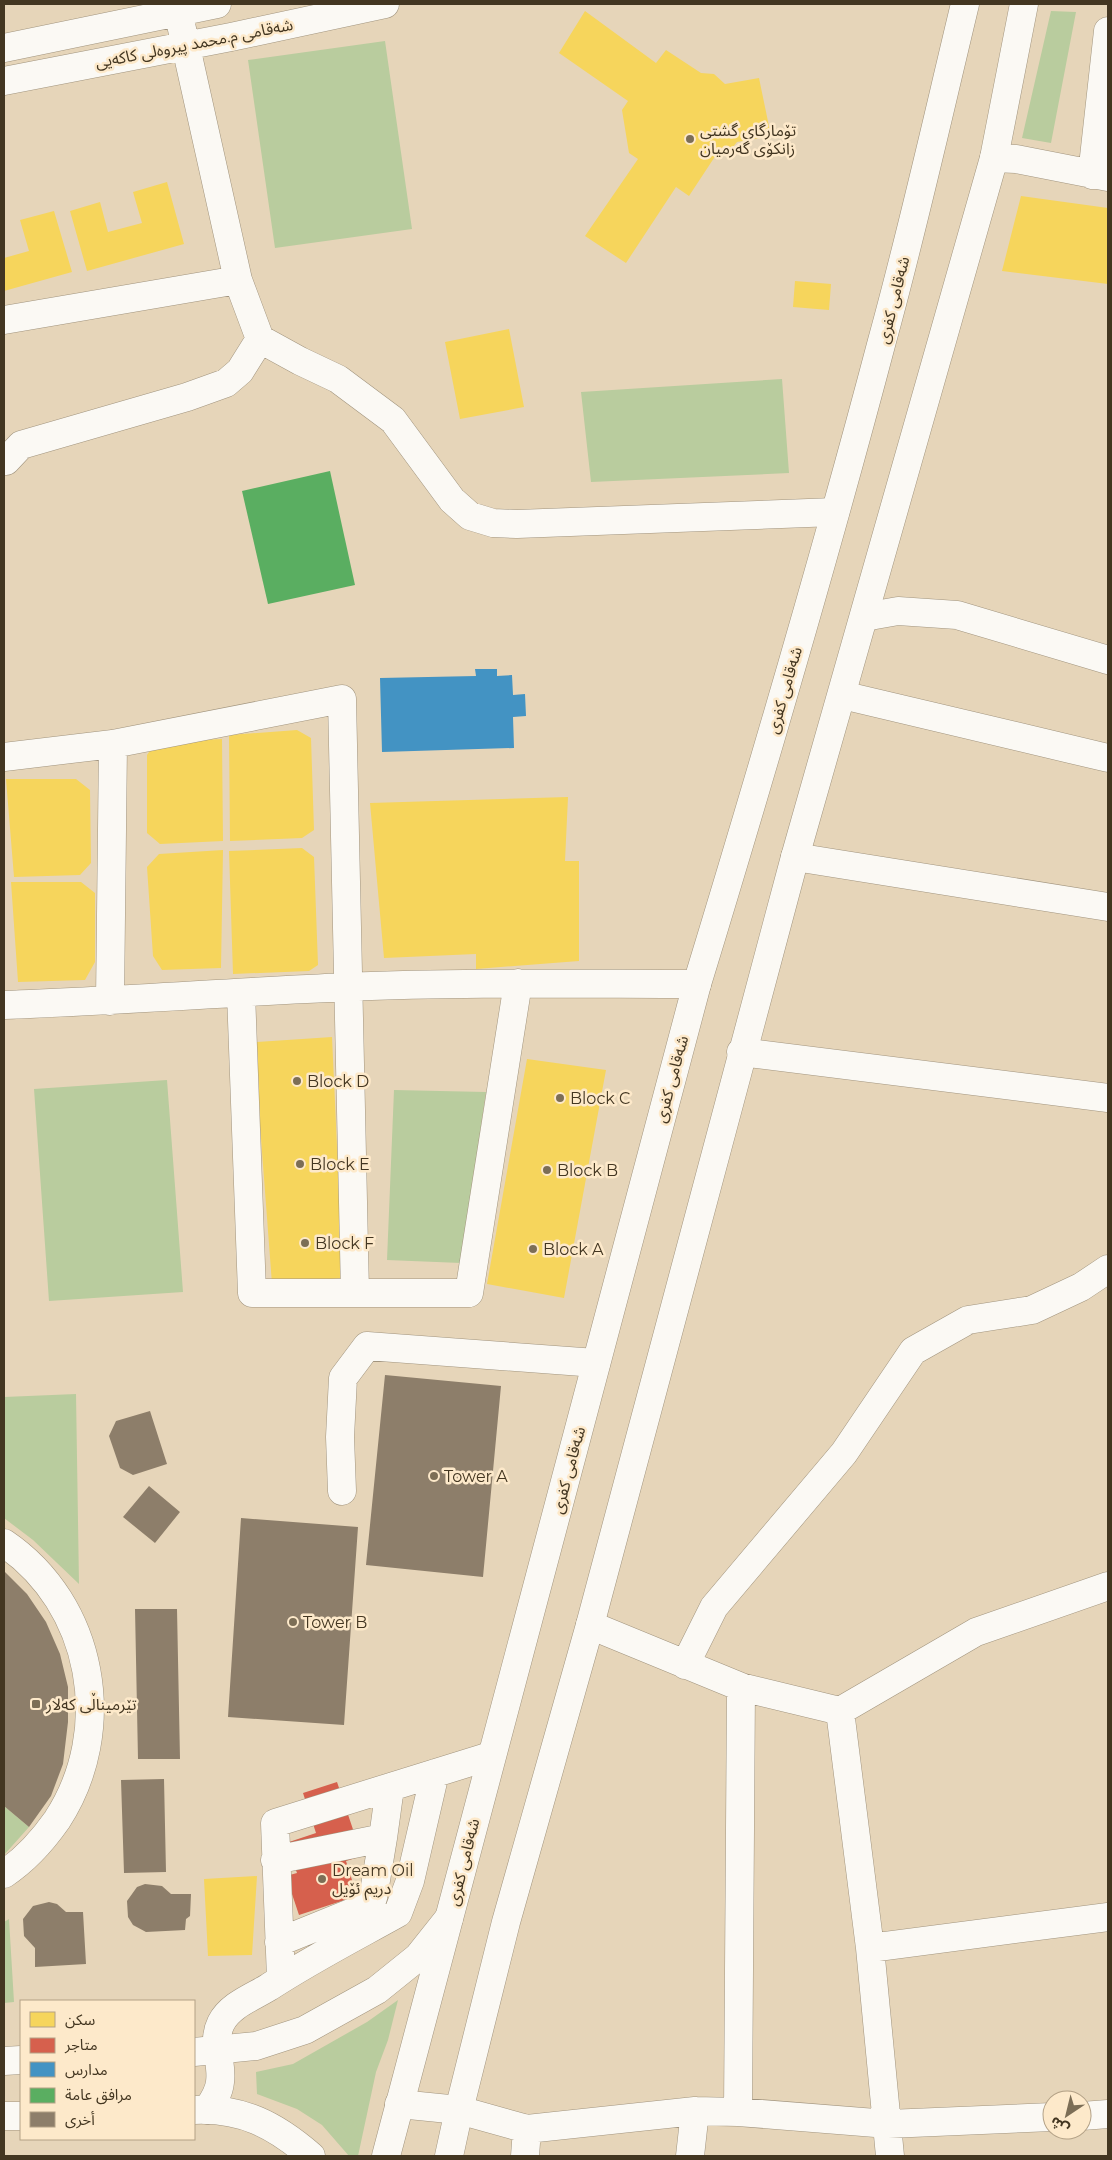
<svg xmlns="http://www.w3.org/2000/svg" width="1112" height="2160" font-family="Montserrat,'Noto Sans Arabic',sans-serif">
<rect width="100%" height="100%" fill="#e6d5b9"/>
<!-- green -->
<path fill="#b9cc9e" d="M 1051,11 L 1076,12 L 1051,143 L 1022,138 Z
M 385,41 L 412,229 L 275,248 L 248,60 Z
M 782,379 L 789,473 L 591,482 L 581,392 Z
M 167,1080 L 183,1292 L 49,1301 L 34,1089 Z
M 394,1090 L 486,1092 L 461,1263 L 387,1260 Z
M 76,1394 L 79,1584 L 33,1540 L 4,1518 L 4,1397 Z
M 4,1806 L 29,1827 L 4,1855 Z
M 9,1919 L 14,2002 L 4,2003 L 4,1922 Z
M 398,2000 L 388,2040 L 376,2072 L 358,2156 L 349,2156 L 322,2125 L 297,2109 L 257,2094 L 256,2072 L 293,2064 L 367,2022 Z"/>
<!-- homes -->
<path fill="#f6d55c" d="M 585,11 L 656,63 L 666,50 L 701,73 L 714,74 L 725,84 L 759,78 L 771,136 L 737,142 L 728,153 L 714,158 L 689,196 L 676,187 L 626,263 L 585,236 L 638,159 L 629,153 L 622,110 L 628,101 L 559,53 Z
M 167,182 L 184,244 L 87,271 L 70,211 L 100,202 L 108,232 L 142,223 L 133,192 Z
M 1021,196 L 1108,208 L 1108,284 L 1002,271 Z
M 54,211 L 72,272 L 4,291 L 4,258 L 29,251 L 20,220 Z
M 795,281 L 831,284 L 829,310 L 793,307 Z
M 509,329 L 524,407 L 460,419 L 445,342 Z
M 297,730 L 311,738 L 314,830 L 302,838 L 230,841 L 229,735 Z
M 222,739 L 223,841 L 160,844 L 147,833 L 147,755 L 156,742 Z
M 6,779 L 76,779 L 90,790 L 91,863 L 80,875 L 14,877 Z
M 568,797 L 565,861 L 579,861 L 579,961 L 476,969 L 476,954 L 384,958 L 370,803 Z
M 302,848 L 314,857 L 318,965 L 309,971 L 233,974 L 229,851 Z
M 223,850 L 221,968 L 162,970 L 153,956 L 147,867 L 159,854 Z
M 11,882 L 81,882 L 95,893 L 95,962 L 85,980 L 18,982 Z
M 332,1037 L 343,1278 L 272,1284 L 260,1125 L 257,1042 Z
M 527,1059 L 606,1070 L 564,1298 L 487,1284 Z
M 257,1876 L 252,1955 L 208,1956 L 204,1879 Z"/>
<!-- shops -->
<path fill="#d6604d" d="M 337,1782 L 362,1856 L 346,1861 L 357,1896 L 299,1915 L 286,1876 L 297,1873 L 286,1843 L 316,1833 L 303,1793 Z"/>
<!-- schools -->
<path fill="#4393c3" d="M 475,669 L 497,669 L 497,676 L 512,675 L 513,695 L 525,694 L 526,716 L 513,717 L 514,748 L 382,752 L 380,678 L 476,676 Z"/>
<!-- public -->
<path fill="#5aae61" d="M 330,471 L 355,585 L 268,604 L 242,491 Z"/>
<!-- building -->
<path fill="#8d7e6a" d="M 385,1375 L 501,1386 L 483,1577 L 366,1565 Z
M 150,1411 L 167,1464 L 133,1475 L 120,1468 L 109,1436 L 116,1421 Z
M 149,1486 L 180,1512 L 155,1543 L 123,1517 Z
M 241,1518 L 358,1527 L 344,1725 L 228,1717 Z
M 4,1571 L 27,1594 L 46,1622 L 60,1654 L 68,1687 L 68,1722 L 63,1764 L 51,1796 L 29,1827 L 4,1806 Z
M 135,1609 L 177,1609 L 180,1759 L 138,1759 Z
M 164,1779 L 166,1872 L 124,1873 L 121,1780 Z
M 145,1884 L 162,1886 L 171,1894 L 191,1894 L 190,1916 L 186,1919 L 185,1930 L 146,1932 L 133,1925 L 128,1917 L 127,1901 L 137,1887 Z
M 49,1902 L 57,1904 L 66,1912 L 83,1912 L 86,1964 L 35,1967 L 35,1948 L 24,1936 L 23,1919 L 33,1906 Z"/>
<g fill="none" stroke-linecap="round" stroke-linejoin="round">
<defs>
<path id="minor" d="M 178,11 L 238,280 L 260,339 L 300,361 L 338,379 L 393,420 L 452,500 L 470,516 L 493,523 L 517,524 L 835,512
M 4,48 L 217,4
M 4,81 L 231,37 L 385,4
M 994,158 L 1016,159 L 1108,177
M 1092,175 L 1108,31
M 4,320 L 238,280
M 6,461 L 21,445 L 187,397 L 226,383 L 240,371 L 260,339
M 864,617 L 898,611 L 957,615 L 1108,660
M 842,695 L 1108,758
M 4,757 L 113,744 L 342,699 L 355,1293 L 469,1293 L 518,983
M 795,857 L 1108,907
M 241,993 L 252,1293 L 355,1293
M 110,1001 L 113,744
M 4,1005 C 119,1001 233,992 348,987 C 464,982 580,984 697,984
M 741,1052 L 1108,1098
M 342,1491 L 340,1437 L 343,1378 L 367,1346 L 596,1363
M 4,1543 C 94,1604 116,1730 57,1820 C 43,1840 25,1860 4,1874
M 590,1625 L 741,1687 L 840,1711 L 870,1948 L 890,2156
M 685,1665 L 714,1607 L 844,1453 L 913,1351 L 968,1320 L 1032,1310 L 1081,1287 L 1108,1269
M 840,1711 L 976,1632 L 1108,1586
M 275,1860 L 383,1838 L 390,1787
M 279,1942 L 363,1908 L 373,1898 L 383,1838
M 870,1948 L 1108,1917
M 281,1978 L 275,1823 L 490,1756
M 399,2104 L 459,2110 L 527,2129 L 695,2111 L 738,2112 L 888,2124 L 1052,2117
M 207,2110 C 213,2101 219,2093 220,2082 C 223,2062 211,2043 221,2023 C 230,2005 253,1997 269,1987 C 310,1960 355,1937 398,1913 L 410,1881 L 435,1773
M 738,2112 L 741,1687
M 1082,2116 L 1108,2114
M 525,2156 L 527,2129
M 690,2156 L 695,2111"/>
<path id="major" d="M 194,2052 L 256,2046 L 305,2030 L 377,1990 L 418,1957 L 449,1918
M 4,2061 L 21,2060
M 194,2110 C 243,2108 275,2125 311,2156
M 4,2116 L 21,2116"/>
<path id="highway" d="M 386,2156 L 697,984 C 762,771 825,557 882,341 C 913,229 938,116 965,4
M 449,2156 L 459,2110 L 506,1922 L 590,1625 L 795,857 L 994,158 L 1024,4"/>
</defs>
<!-- minor casing -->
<use href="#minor" stroke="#a1947e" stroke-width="29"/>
<!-- major casing -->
<use href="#major" stroke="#a1947e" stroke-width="29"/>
<!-- highway casing -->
<use href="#highway" stroke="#a1947e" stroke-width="29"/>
<!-- minor -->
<use href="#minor" stroke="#fbf9f4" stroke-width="28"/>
<!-- major -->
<use href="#major" stroke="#fbf9f4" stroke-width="28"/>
<!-- highway -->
<use href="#highway" stroke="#fbf9f4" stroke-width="28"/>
</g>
<!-- markers -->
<g fill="#7c6e56" stroke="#fde9ca" stroke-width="2">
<circle cx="690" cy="139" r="5"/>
<circle cx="297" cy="1081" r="5"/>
<circle cx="560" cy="1098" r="5"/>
<circle cx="300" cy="1164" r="5"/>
<circle cx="547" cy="1170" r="5"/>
<circle cx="305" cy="1243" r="5"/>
<circle cx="533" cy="1249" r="5"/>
<circle cx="434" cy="1476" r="5"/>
<circle cx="293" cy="1622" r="5"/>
<rect x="31" y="1699" width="10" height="10" rx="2.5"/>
<circle cx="322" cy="1879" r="5"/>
</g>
<g text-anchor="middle" stroke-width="5" stroke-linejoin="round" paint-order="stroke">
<!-- street labels -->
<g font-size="16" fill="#433621" stroke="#fde9ca">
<text transform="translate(194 43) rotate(-11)" y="6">شەقامی م.محمد پیروەلی کاکەیی</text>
<text transform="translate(893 300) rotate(-76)" y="6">شەقامی کفری</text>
<text transform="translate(784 690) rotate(-74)" y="6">شەقامی کفری</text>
<text transform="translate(671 1079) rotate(-75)" y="6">شەقامی کفری</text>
<text transform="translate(568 1470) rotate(-75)" y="6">شەقامی کفری</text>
<text transform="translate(463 1862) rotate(-76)" y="6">شەقامی کفری</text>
</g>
<!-- poi labels -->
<g font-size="16" fill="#433621" stroke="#fde9ca" text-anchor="start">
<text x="700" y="136">تۆمارگای گشتی<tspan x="700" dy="18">زانکۆی گەرمیان</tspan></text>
<text x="307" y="1087">Block D</text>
<text x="570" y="1104">Block C</text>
<text x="310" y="1170">Block E</text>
<text x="557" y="1176">Block B</text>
<text x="315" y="1249">Block F</text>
<text x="543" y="1255">Block A</text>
<text x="444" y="1482">Tower A</text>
<text x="303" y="1628">Tower B</text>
<text x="46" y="1710">تێرمیناڵی کەلار</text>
<text x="332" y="1876">Dream Oil<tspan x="332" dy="18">دریم ئۆیل</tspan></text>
</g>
</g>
<!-- border -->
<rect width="1112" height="2160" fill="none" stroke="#433621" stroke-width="10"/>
<!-- legend -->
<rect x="20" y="2000" width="175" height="140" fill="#fde9ca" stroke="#b3a186"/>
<rect x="30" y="2012" width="25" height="15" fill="#f6d55c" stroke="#b3a186"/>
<text x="65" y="2025" font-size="15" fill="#433621">سكن</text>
<rect x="30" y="2038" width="25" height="15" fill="#d6604d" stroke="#b3a186"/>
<text x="65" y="2050" font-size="15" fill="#433621">متاجر</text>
<rect x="30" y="2062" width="25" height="15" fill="#4393c3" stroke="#b3a186"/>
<text x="65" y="2075" font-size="15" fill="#433621">مدارس</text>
<rect x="30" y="2088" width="25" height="15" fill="#5aae61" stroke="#b3a186"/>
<text x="65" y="2100" font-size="15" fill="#433621">مرافق عامة</text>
<rect x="30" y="2112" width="25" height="15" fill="#8d7e6a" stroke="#b3a186"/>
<text x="65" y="2125" font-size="15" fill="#433621">أخرى</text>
<!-- north arrow -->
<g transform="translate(1067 2115) rotate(215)"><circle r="24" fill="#fde9ca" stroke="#b3a186"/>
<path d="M0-4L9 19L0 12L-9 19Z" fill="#7c6e56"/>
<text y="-8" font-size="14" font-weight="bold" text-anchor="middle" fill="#433621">ش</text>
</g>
</svg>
